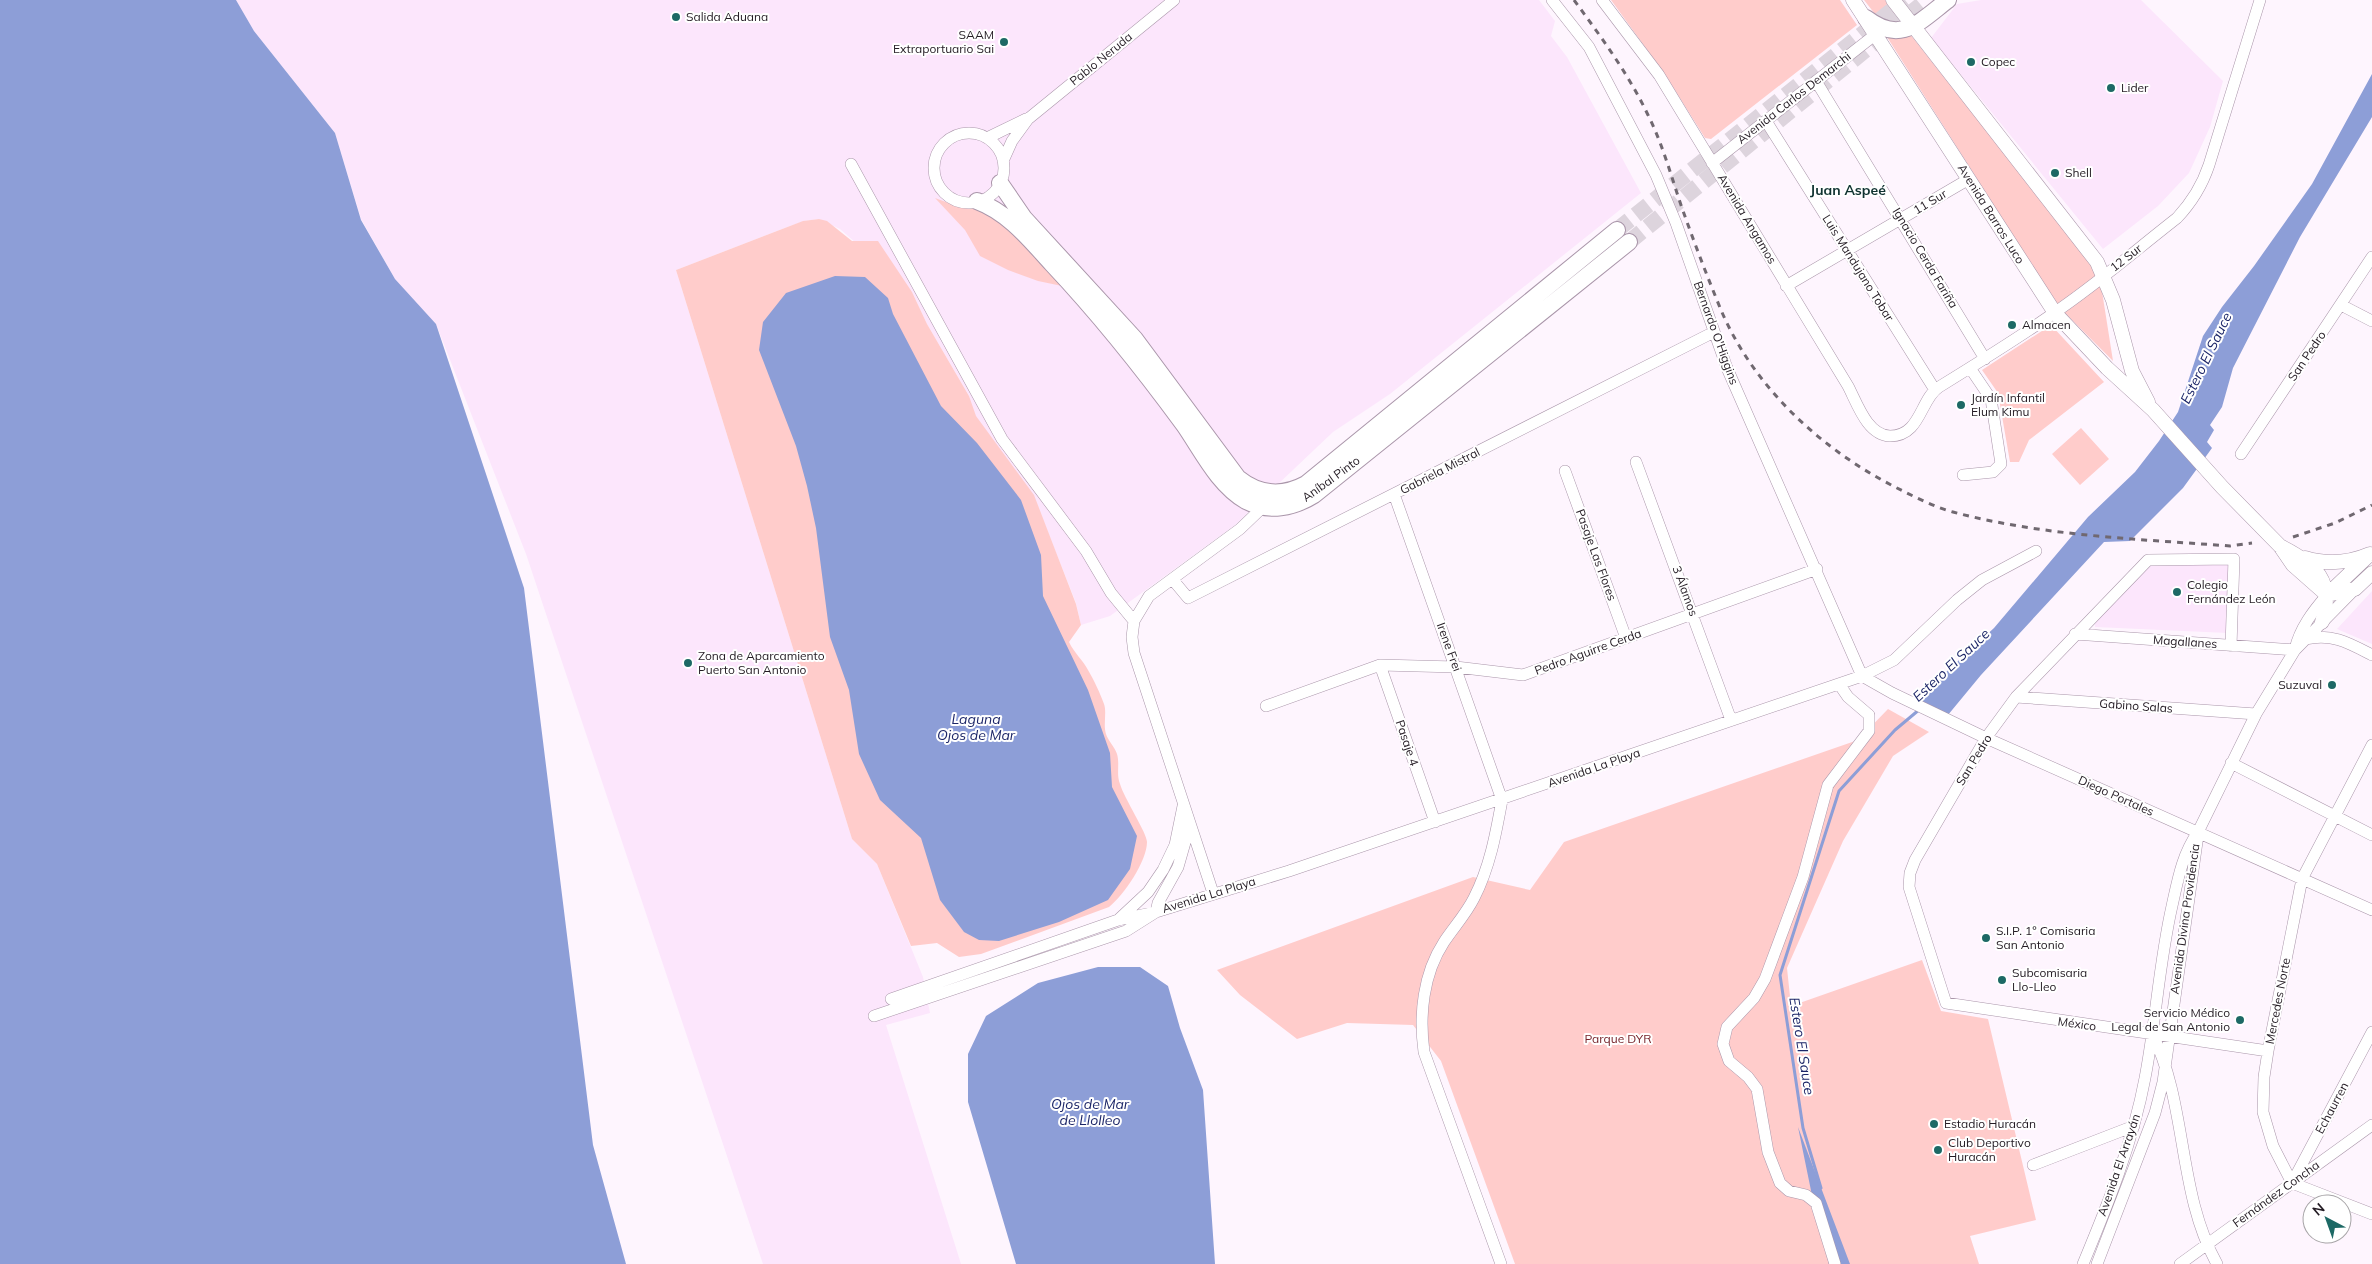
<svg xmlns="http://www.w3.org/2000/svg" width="2372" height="1264" font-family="Mulish,sans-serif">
<rect width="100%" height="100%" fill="#fef5fe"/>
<!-- built -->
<path fill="#fce6fc" d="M 236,0 L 1539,0 L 1555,21 L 1551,36 L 1567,57 L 1641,193 L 1390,394 L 1333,432 L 1235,525 L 1110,616 L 1081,625 L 1076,603 L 1040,512 L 977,443 L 969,396 L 927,324 L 912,292 L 840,229 L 819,219 L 804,221 L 790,226 L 676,270 L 852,839 L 877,864 L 923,977 L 930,1013 L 886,1025 L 961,1264 L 763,1264 L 526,554 L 436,324 L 395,279 L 361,219 L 335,133 L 254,31 Z
M 1981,0 L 2141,0 L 2223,81 L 2210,127 L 2189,173 L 2158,206 L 2103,249 L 1931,38 L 1957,4 Z
M 2234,559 L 2228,633 L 2095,627 L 2095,619 L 2151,565 Z
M 2372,591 L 2372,644 L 2337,629 Z"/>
<!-- green -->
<path fill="#ffcccb" d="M 1611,0 L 1840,0 L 1857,25 L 1711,139 L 1705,138 L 1666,76 Z
M 1864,0 L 1885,0 L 1904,24 L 1882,23 Z
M 1910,34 L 2089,261 L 2101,285 L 2113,361 L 2057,305 L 1887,37 Z
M 935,198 L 954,205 L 975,207 L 1002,221 L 1062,286 L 1038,281 L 1008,270 L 980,256 L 965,230 Z
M 819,219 L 827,221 L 852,241 L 878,241 L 912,292 L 927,324 L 969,396 L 976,416 L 1034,495 L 1076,604 L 1081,625 L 1069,642 C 1074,653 1083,660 1088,670 C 1094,680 1100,693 1104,704 C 1107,712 1103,725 1106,734 C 1108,741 1115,747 1117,754 C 1120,764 1116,774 1120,784 C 1124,798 1147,833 1147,842 C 1147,861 1124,895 1109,907 L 981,954 L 959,957 L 937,943 L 911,946 L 877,864 L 852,839 L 676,270 L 790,226 L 803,221 Z
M 2051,325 L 2104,382 L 2029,440 L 2019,462 L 2010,462 L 1998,393 L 1982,370 Z
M 2081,428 L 2109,459 L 2080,485 L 2052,454 Z
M 1888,709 L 1929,732 L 1893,756 L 1843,841 L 1787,968 L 1791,1006 L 1922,960 L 1941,1011 L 1988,1019 L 2036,1220 L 1970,1236 L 1979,1264 L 1515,1264 L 1441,1061 L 1413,1025 L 1347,1023 L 1297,1039 L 1240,995 L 1217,970 L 1473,877 L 1530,890 L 1564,842 L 1858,740 Z"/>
<!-- water -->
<path fill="#8d9ed7" d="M 0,0 L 236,0 L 254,31 L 335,133 L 361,220 L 395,279 L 436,324 L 524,588 L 593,1145 L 626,1264 L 0,1264 Z
M 2372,74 L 2372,117 L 2300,237 L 2233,368 L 2222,407 L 2210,425 L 2214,430 L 2207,442 L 2212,448 L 2183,488 L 2130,541 L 2104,542 L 1981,675 L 1943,721 L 1909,706 L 1994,628 L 2088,517 L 2135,472 L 2159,441 L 2178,412 L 2203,336 L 2222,307 L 2254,266 L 2312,184 Z
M 835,276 L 865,277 L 888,298 L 893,314 L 941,406 L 977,443 L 1021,500 L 1041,555 L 1043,596 L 1088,690 L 1110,753 L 1112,787 L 1137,836 L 1130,869 L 1108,900 L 1059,922 L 999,941 L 979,940 L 964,932 L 940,900 L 921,838 L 880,800 L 859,754 L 849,690 L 830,637 L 816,528 L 807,486 L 796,446 L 759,350 L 763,322 L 786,293 Z
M 1098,967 L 1140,967 L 1168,986 L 1180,1028 L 1203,1090 L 1215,1264 L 1016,1264 L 968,1102 L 968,1054 L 986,1016 L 1038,983 Z
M 1798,1127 L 1850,1264 L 1829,1264 L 1816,1215 Z"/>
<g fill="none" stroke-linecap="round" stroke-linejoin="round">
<!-- stream -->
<path stroke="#8d9ed7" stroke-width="3" d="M 1821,1188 L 1803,1128 L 1780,975 L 1839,791 L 1895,730 L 1920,709"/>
<!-- highway-tunnel -->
<path stroke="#ddd4dd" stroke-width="16" stroke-dasharray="16 8" stroke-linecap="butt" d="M 1617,230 L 1905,0
M 1629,242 L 1927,0"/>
<defs>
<path id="minor" d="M 1552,0 L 1589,47 L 1656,175 L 1676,223 L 1727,368 L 1862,676
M 1602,0 L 1659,75 L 1848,386 C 1857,403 1867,435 1890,436 C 1921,436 1920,399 1939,387 C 1978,363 2017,339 2054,313 C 2097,284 2136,250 2177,218 C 2192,202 2202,186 2209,165 L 2260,0
M 1816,81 L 1985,359
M 1766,121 L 1935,390
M934 168a35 35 0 1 1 70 0a35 35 0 1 1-70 0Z
M 987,138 L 1026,119
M 1003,161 L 1012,141 L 1028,119 L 1174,0
M 1712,163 L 1876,34
M 851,164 L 1002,439 L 1086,551 L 1111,593 L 1134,621
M 1786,286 L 1969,179
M 2341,305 L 2372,321
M 2241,454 L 2372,257
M 1636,462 L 1731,720
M 1565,471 L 1626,638
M 1963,475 L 1993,472 L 2001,464 L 1991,399 L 1970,368
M 1394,494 L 1502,800 C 1496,833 1490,867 1474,898 C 1466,914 1454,927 1444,942 C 1423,974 1419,1015 1424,1052 L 1501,1264
M 1173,580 L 1188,598 L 1714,332
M 2075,634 L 2295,650
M 2306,639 C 2332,633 2349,643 2372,655
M 2231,646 L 2234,559 L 2148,560 L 2016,697 L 1986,738 L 1915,860 L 1910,873 L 1909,887 L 1946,1003 L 2268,1051
M 2295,649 C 2300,628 2313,611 2327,595
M 1380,665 L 1435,822
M 1862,676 L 1892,693 L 1986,738 L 2372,910
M 2016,697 L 2256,714
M 1266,706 L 1380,665 L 1456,667 L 1523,675 L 1817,569
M 2372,745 L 2302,879 L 2268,1051 L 2264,1077 L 2263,1112 L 2273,1146 L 2292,1183 L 2372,1214
M 2231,763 L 2372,835
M 1213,893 L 1134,653 L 1132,637 L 1134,621 L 1149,596 L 1240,529 L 1263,507
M 1118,920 L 1156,912 L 1289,871 L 1862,676 L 1894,660 L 1957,600 L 1982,580 L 2036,551
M 891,999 L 1118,920 L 1148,892 L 1163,870 L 1175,845 L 1183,806
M 874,1016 L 1126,931 L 1156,912 L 1158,903 L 1178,867 L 1190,825
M 2152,1033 C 2188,1106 2177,1192 2217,1264
M 2033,1165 L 2134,1126
M 2294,1179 L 2372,1032
M 1835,1264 L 1816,1203 L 1806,1195 L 1789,1191 L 1780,1183 L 1768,1152 L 1757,1089 L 1748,1077 L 1729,1061 L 1723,1044 L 1727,1027 L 1754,998 L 1765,979 L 1803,877 L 1828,785 L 1869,731 L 1869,715 L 1848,697 L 1839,684
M 2083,1264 C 2108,1204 2133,1142 2145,1078 C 2156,1021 2159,963 2172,906 C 2178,879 2182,855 2198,832 L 2256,714 L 2295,650 L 2355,589
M 2097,1264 L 2155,1113 L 2163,1082 L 2198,835
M 2180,1264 L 2372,1125"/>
<path id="major" d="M 1853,0 L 2055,313 L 2107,368 L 2153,410 L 2222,487 L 2280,546 L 2293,565 L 2327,595
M 1893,0 L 2097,262 L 2113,300 L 2132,371 L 2148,402
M 2280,546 C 2316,564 2335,581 2322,622
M 2305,558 C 2328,565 2349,563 2370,554
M 2327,595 L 2366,558
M 2327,595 L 2355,589 L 2372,573"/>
<path id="highway" d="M 1866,18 C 1901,45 1919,22 1948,0
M 1000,183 L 1024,218 L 1135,339 L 1238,478 C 1259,495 1282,497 1306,484 L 1617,230
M 977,201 C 1009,213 1030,240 1052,264 C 1100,315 1143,369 1184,425 C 1202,451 1218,485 1246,501 C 1269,513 1293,508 1314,495 L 1629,242"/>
</defs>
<!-- minor casing -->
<use href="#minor" stroke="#aa96aa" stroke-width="12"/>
<!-- major casing -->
<use href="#major" stroke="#aa96aa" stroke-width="15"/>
<!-- highway casing -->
<use href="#highway" stroke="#aa96aa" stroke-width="18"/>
<!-- minor -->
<use href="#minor" stroke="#fff" stroke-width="11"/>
<!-- major -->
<use href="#major" stroke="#fff" stroke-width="14"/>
<!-- highway -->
<use href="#highway" stroke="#fff" stroke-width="16"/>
<!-- rail -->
<path stroke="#706870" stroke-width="3" stroke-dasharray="6 6" stroke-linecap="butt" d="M 1574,0 C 1601,37 1628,73 1648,115 C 1663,145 1671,176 1682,208 C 1694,242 1707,276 1721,310 C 1754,388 1822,450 1897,488 C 1915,497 1934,507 1953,512 C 2043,536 2138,539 2230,546 L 2252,543
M 2293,537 L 2335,523 L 2372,505"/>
</g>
<!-- markers -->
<g fill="#1d6965" stroke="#fff" stroke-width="2">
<circle cx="676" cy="17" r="5"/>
<circle cx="1004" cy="42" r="5"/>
<circle cx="1971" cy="62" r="5"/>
<circle cx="2111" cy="88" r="5"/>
<circle cx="2055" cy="173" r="5"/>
<circle cx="2012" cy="325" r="5"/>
<circle cx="1961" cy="405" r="5"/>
<circle cx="2177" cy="592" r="5"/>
<circle cx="688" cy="663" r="5"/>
<circle cx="2332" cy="685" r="5"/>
<circle cx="1986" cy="938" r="5"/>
<circle cx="2002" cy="980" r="5"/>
<circle cx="2240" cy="1020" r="5"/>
<circle cx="1934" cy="1124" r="5"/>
<circle cx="1938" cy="1150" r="5"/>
</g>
<g text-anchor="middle" stroke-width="4" stroke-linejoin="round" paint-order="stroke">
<!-- poi labels -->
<g font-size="12" fill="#231b23" stroke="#fff" text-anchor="start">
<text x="686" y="21">Salida Aduana</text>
<text x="994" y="39" text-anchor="end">SAAM<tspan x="994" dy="14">Extraportuario Sai</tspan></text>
<text x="1981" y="66">Copec</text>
<text x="2121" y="92">Lider</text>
<text x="2065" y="177">Shell</text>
<text x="2022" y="329">Almacen</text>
<text x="1971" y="402">Jardín Infantil<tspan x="1971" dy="14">Elum Kimu</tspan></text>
<text x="2187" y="589">Colegio<tspan x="2187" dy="14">Fernández León</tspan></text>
<text x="698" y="660">Zona de Aparcamiento<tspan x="698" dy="14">Puerto San Antonio</tspan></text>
<text x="2322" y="689" text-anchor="end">Suzuval</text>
<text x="1996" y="935">S.I.P. 1° Comisaria<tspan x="1996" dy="14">San Antonio</tspan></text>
<text x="2012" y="977">Subcomisaria<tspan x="2012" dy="14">Llo-Lleo</tspan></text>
<text x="2230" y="1017" text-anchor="end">Servicio Médico<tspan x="2230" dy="14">Legal de San Antonio</tspan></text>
<text x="1944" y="1128">Estadio Huracán</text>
<text x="1948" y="1147">Club Deportivo<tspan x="1948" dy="14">Huracán</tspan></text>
</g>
<!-- street labels -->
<g font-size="12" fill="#231b23" stroke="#fff">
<text transform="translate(1101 59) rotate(-39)" y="4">Pablo Neruda</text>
<text transform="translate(1794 98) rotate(-38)" y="4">Avenida Carlos Demarchi</text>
<text transform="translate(1930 202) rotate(-31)" y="4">11 Sur</text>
<text transform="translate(1991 214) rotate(58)" y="4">Avenida Barros Luco</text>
<text transform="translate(1747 219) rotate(59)" y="4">Avenida Angamos</text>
<text transform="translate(1925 258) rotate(59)" y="4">Ignacio Cerda Fariña</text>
<text transform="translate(2126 258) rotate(-38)" y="4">12 Sur</text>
<text transform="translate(1858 268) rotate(58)" y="4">Luis Mandujano Tobar</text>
<text transform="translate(1716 333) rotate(70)" y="4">Bernardo O'Higgins</text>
<text transform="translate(2307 356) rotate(-56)" y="4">San Pedro</text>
<text transform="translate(1440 471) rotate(-27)" y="4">Gabriela Mistral</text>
<text transform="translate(1331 479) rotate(-36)" y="4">Aníbal Pinto</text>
<text transform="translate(1596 555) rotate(70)" y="4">Pasaje Las Flores</text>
<text transform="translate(1685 591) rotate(70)" y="4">3 Álamos</text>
<text transform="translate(2185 642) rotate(4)" y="4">Magallanes</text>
<text transform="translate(1449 647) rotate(70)" y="4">Irene Frei</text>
<text transform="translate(1588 652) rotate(-20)" y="4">Pedro Aguirre Cerda</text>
<text transform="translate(2136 706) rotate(4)" y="4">Gabino Salas</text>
<text transform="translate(1407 743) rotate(71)" y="4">Pasaje 4</text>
<text transform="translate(1974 760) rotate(-59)" y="4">San Pedro</text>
<text transform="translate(1594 768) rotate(-19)" y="4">Avenida La Playa</text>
<text transform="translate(2116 796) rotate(24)" y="4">Diego Portales</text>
<text transform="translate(1209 895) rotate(-17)" y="4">Avenida La Playa</text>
<text transform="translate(2185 919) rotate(-82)" y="4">Avenida Divina Providencia</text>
<text transform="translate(2278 1001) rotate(-79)" y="4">Mercedes Norte</text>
<text transform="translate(2077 1024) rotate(8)" y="4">México</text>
<text transform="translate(2332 1108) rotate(-62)" y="4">Echaurren</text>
<text transform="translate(2119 1165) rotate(-71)" y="4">Avenida El Arrayán</text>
<text transform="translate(2276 1194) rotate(-36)" y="4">Fernández Concha</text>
</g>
<!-- park labels -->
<g font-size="12" fill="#76232a" stroke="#fff">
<text x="1618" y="1043">Parque DYR</text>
</g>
<!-- neighbourhood labels -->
<g font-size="14" font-weight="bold" fill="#103331" stroke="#fff">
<text x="1848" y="195">Juan Aspeé</text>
</g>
<!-- water labels -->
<g font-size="14" font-style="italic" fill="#1c2668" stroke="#fff">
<text transform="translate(2206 358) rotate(-64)" y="5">Estero El Sauce</text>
<text transform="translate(1951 665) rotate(-43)" y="5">Estero El Sauce</text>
<text x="976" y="724">Laguna<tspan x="976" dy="16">Ojos de Mar</tspan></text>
<text transform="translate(1802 1046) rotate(81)" y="5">Estero El Sauce</text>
<text x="1090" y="1109">Ojos de Mar<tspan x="1090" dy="16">de Llolleo</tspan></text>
</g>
</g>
<!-- north arrow -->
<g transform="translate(2327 1219) rotate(319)"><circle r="24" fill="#ffffff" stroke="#a7a4a7"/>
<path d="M0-4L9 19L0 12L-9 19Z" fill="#1d6965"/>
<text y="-8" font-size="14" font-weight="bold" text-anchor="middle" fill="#231b23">N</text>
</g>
</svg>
